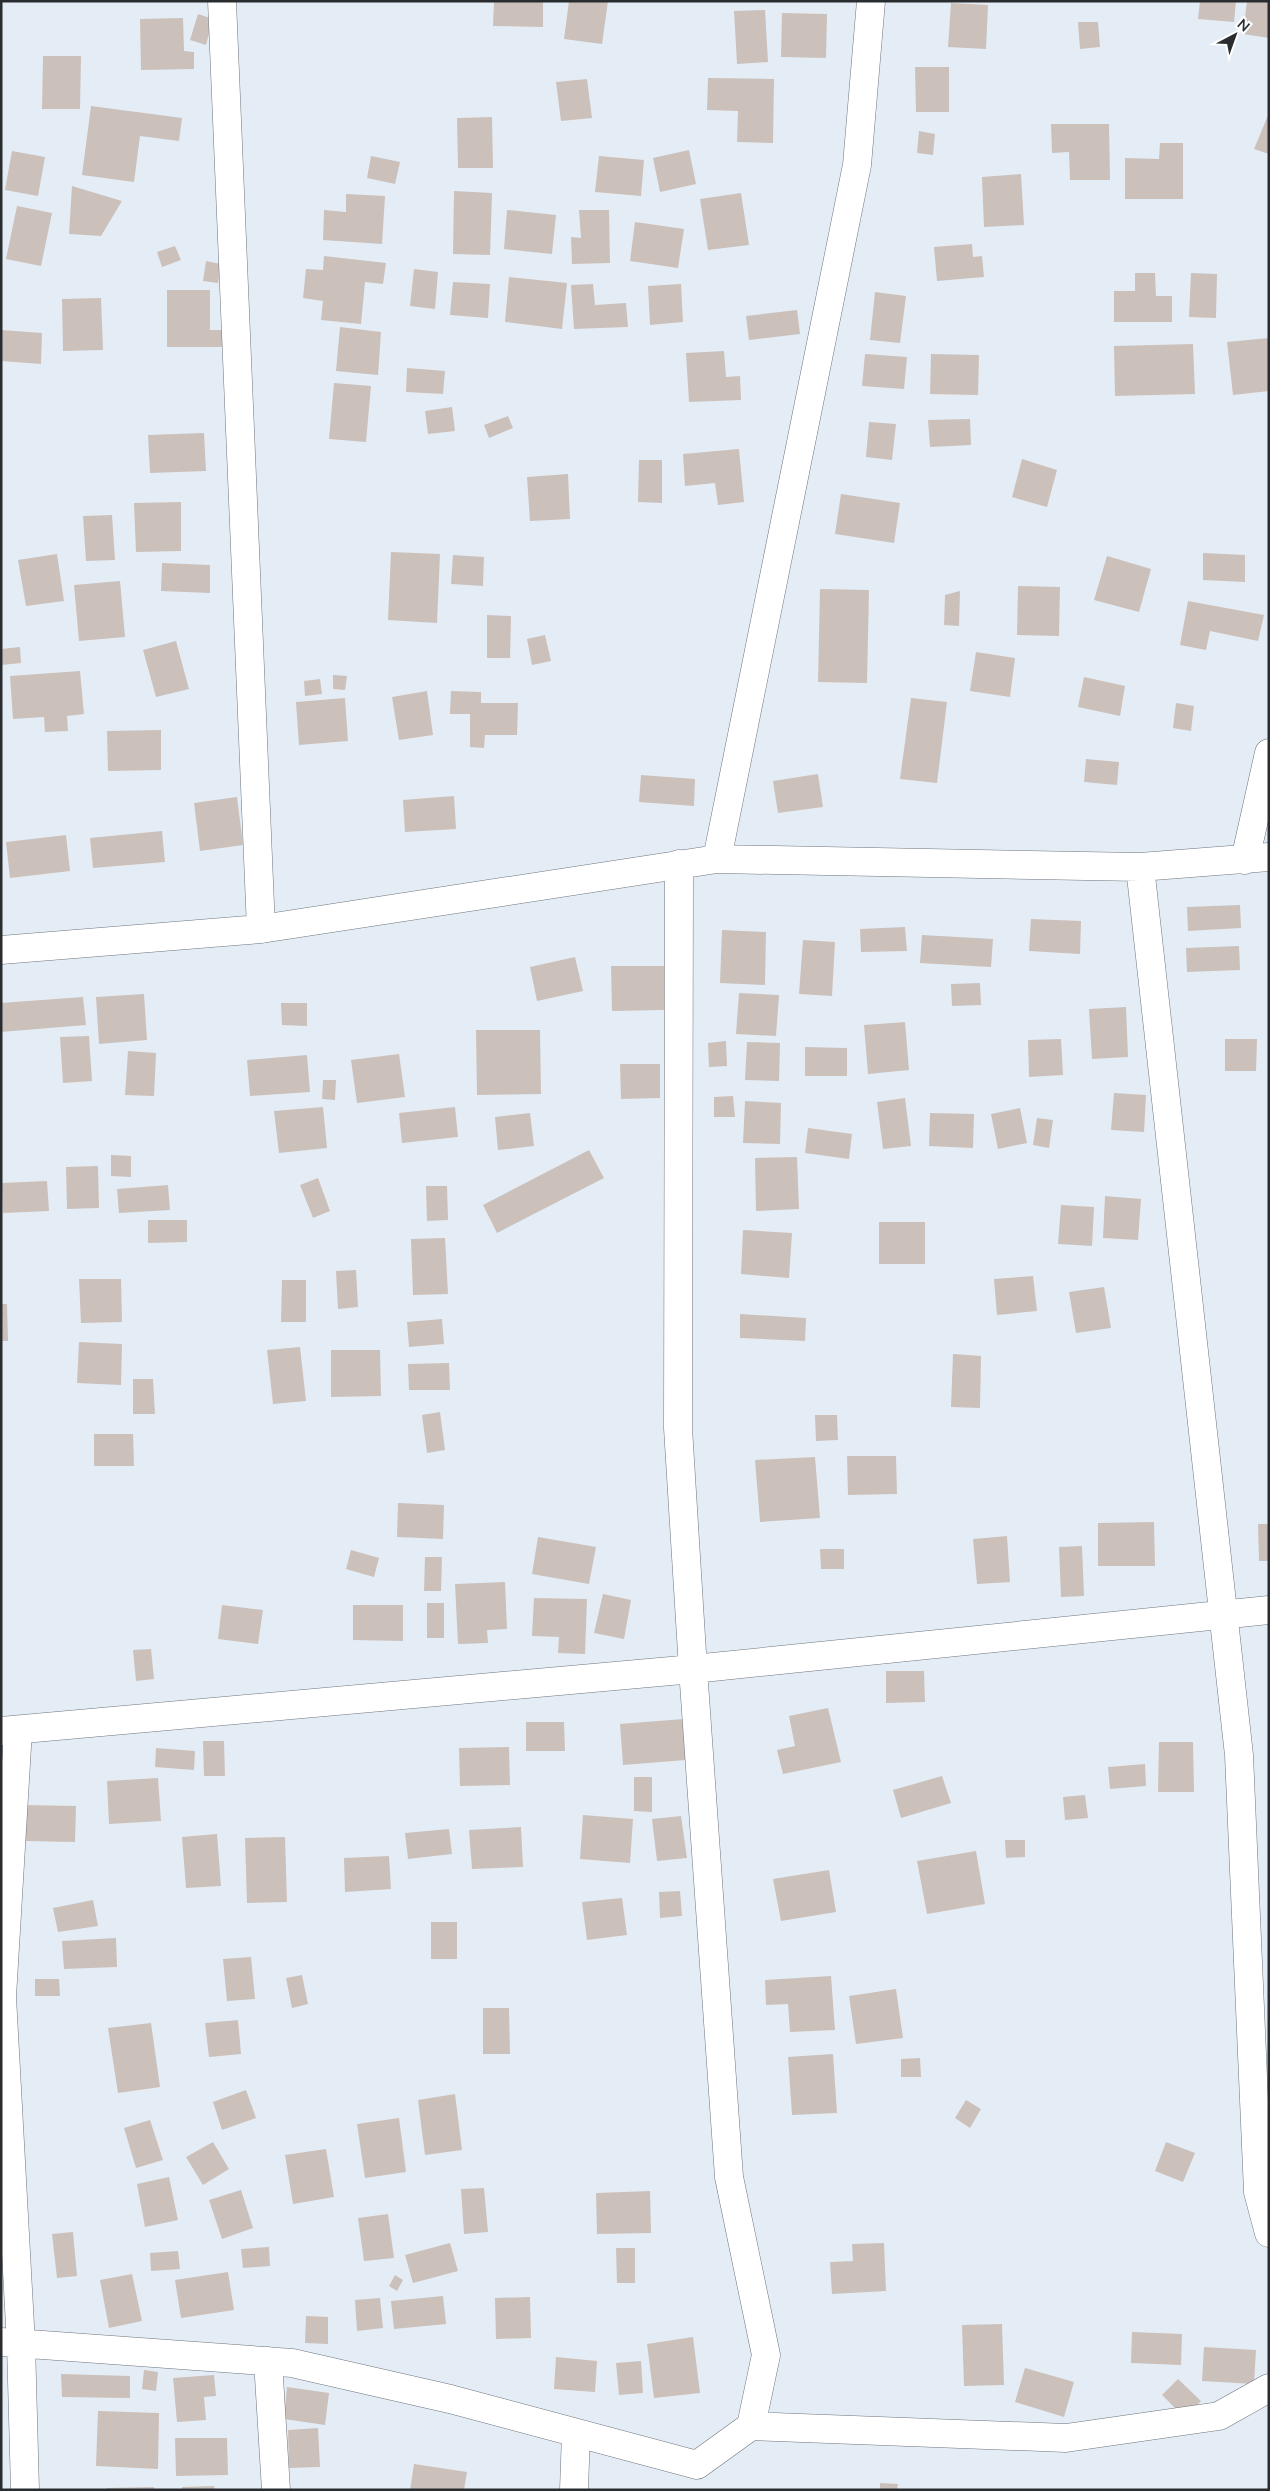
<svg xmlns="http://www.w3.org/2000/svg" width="1270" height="2491" font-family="Lato,sans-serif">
<rect width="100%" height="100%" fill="#e4edf6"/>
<!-- building -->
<path fill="#ccc0ba" d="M 494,1 L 543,1 L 543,27 L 493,26 Z
M 569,1 L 608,1 L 602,44 L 564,39 Z
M 1200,1 L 1236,1 L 1234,22 L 1198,19 Z
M 1247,1 L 1269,1 L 1269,38 L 1243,34 Z
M 951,3 L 988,5 L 986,49 L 948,47 Z
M 765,10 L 768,62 L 737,64 L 734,11 Z
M 782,13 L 827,14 L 826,58 L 781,57 Z
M 198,14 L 213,19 L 206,45 L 190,40 Z
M 183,18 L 184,51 L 194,52 L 194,69 L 141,70 L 140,19 Z
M 1078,22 L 1098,22 L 1100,47 L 1080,49 Z
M 43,56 L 81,56 L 80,109 L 42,109 Z
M 915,67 L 949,67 L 949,112 L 916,112 Z
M 708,78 L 774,79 L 773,143 L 737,142 L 738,111 L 707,110 Z
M 587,79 L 592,118 L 561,121 L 556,82 Z
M 91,106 L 182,118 L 179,141 L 140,136 L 134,182 L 82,175 Z
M 1269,113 L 1269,154 L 1254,149 Z
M 492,117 L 493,168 L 458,168 L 457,118 Z
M 1051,124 L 1109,124 L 1110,180 L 1070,180 L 1069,152 L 1052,153 Z
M 919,131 L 935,134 L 933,155 L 917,153 Z
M 1160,143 L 1183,143 L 1183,199 L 1125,199 L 1125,158 L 1159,159 Z
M 689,150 L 696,184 L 660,192 L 653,158 Z
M 12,151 L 45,157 L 38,196 L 5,190 Z
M 371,156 L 400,162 L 395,184 L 367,178 Z
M 599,156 L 644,160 L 641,196 L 595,192 Z
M 1021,174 L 1024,225 L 984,227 L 982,177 Z
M 72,186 L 122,201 L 101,236 L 69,234 Z
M 454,191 L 492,193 L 490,255 L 453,254 Z
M 741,193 L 749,245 L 708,250 L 700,199 Z
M 346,194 L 385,196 L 382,244 L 323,240 L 324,210 L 346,212 Z
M 17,206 L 52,213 L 41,266 L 6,259 Z
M 507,210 L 556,215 L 552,254 L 504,249 Z
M 579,210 L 609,210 L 610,263 L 572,264 L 571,237 L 581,238 Z
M 635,222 L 684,229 L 678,268 L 630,261 Z
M 972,244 L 973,257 L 982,256 L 984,277 L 937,281 L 934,247 Z
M 175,246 L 181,260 L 162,267 L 157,252 Z
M 324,256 L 386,263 L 383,284 L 365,282 L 361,324 L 321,320 L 323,301 L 303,298 L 306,269 L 323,270 Z
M 206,261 L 221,264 L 218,283 L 203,281 Z
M 414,269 L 438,272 L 435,309 L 410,306 Z
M 1135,273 L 1155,273 L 1156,296 L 1172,296 L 1172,322 L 1114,322 L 1114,291 L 1135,291 Z
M 1191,273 L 1217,274 L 1216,318 L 1189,317 Z
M 509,277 L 567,283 L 562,329 L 505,322 Z
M 453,282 L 490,284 L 488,318 L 450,315 Z
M 593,284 L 595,305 L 626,303 L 628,327 L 574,329 L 571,285 Z
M 681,284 L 683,322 L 650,325 L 648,286 Z
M 167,290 L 210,290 L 210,330 L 225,330 L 225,347 L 167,347 Z
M 875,292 L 906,296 L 900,343 L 870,340 Z
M 101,298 L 103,350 L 63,351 L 62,299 Z
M 797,310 L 800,334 L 749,340 L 746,316 Z
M 340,327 L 381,332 L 378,375 L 336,371 Z
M 1,330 L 42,333 L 41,364 L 1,361 Z
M 1269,338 L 1269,391 L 1233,395 L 1227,342 Z
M 1193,344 L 1195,394 L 1115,396 L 1114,346 Z
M 724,351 L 726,377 L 740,376 L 741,400 L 689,402 L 686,353 Z
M 865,354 L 907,357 L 904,389 L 862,386 Z
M 931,354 L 979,355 L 978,395 L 930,394 Z
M 407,368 L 445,371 L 443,394 L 406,392 Z
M 334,383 L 371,386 L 366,442 L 329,439 Z
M 452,407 L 455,431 L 428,434 L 425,411 Z
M 508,416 L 513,428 L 489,438 L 484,425 Z
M 970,419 L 971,445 L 930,447 L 928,420 Z
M 869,422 L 896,424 L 892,460 L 866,457 Z
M 204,433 L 206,471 L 150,473 L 148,435 Z
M 739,449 L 744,502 L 718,505 L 715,483 L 685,486 L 683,454 Z
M 1022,459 L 1057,470 L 1047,507 L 1012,497 Z
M 639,460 L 662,460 L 662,503 L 638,502 Z
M 568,474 L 570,519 L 530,521 L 527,477 Z
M 841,494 L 900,503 L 894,543 L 835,534 Z
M 181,502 L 181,551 L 136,552 L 134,503 Z
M 112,515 L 115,560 L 86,561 L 83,516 Z
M 391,552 L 440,554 L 437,623 L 388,620 Z
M 1203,553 L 1245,555 L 1245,582 L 1203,580 Z
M 57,554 L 64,601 L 26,606 L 18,560 Z
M 453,555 L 484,557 L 483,586 L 451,584 Z
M 1107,556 L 1151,569 L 1139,612 L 1094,600 Z
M 162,563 L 210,565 L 210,593 L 161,591 Z
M 120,581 L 125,637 L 79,641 L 74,585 Z
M 1018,586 L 1060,587 L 1059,636 L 1017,635 Z
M 820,589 L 869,590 L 867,683 L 818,682 Z
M 960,591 L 959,626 L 944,625 L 945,595 Z
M 1188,601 L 1264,615 L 1258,641 L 1210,631 L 1206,650 L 1180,645 Z
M 487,615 L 511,616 L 510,658 L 487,658 Z
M 545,635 L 551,661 L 532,665 L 527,639 Z
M 176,641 L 189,689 L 156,697 L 143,650 Z
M 20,647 L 21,663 L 1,665 L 1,649 Z
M 976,652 L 1015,658 L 1010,697 L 970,691 Z
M 80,671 L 84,714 L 67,716 L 68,731 L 45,732 L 44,717 L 13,719 L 10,676 Z
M 333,675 L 347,676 L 345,690 L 333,689 Z
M 1084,677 L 1125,686 L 1120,716 L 1078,707 Z
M 320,679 L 322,694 L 305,696 L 304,681 Z
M 427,691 L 433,735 L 399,740 L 392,697 Z
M 451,691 L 481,692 L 481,703 L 518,703 L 517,735 L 485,735 L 484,748 L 470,747 L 470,714 L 450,714 Z
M 345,698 L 348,741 L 299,745 L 296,702 Z
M 911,698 L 947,702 L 937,783 L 900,779 Z
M 1176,703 L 1194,706 L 1191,731 L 1173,728 Z
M 161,730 L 161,770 L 108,771 L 107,731 Z
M 1086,759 L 1119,762 L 1117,785 L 1084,782 Z
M 818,774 L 823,807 L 778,813 L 773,781 Z
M 641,775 L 695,779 L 694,806 L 639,802 Z
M 454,796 L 456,829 L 405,832 L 403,800 Z
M 237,797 L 243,845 L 200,851 L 194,803 Z
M 162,831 L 165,862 L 93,868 L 90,838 Z
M 66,835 L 70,871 L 10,878 L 6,842 Z
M 1240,905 L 1241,928 L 1188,931 L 1187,907 Z
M 1031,919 L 1081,921 L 1080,954 L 1029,951 Z
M 905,927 L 907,951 L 861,952 L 860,929 Z
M 722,930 L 766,932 L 765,985 L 720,983 Z
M 922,935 L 993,939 L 991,967 L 920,963 Z
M 803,940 L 835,942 L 832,996 L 799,994 Z
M 1239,946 L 1240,970 L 1187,972 L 1186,948 Z
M 575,957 L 583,991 L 537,1001 L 530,967 Z
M 611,966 L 664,966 L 664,1010 L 612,1011 Z
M 980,983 L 981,1005 L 952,1006 L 951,984 Z
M 739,993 L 779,995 L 776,1036 L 736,1034 Z
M 144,994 L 147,1040 L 99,1044 L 96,997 Z
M 83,997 L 86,1025 L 1,1032 L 1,1003 Z
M 281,1003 L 307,1003 L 307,1026 L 282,1025 Z
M 1126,1007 L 1128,1057 L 1092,1059 L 1089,1009 Z
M 905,1022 L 909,1070 L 868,1074 L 864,1025 Z
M 476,1030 L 540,1030 L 541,1094 L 477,1095 Z
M 89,1036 L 92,1081 L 63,1083 L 60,1037 Z
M 1061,1039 L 1063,1075 L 1029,1077 L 1028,1040 Z
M 1225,1039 L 1257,1039 L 1256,1071 L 1225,1071 Z
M 726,1041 L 727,1066 L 709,1067 L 708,1043 Z
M 747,1042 L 780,1043 L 779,1081 L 745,1080 Z
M 805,1047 L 847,1048 L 847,1076 L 805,1076 Z
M 128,1051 L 156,1053 L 154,1096 L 125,1095 Z
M 399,1054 L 405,1097 L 357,1103 L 351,1060 Z
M 307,1055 L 310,1092 L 250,1096 L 247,1060 Z
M 620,1064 L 660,1064 L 660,1098 L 621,1099 Z
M 323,1080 L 336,1080 L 335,1100 L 322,1099 Z
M 1114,1093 L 1146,1095 L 1144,1132 L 1111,1130 Z
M 733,1096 L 735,1117 L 714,1117 L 714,1097 Z
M 905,1098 L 911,1146 L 883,1149 L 877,1102 Z
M 745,1101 L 781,1103 L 780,1144 L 743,1143 Z
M 323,1107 L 327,1148 L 279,1153 L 274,1111 Z
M 455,1107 L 458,1137 L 402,1143 L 399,1113 Z
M 1020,1108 L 1027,1143 L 998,1149 L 991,1114 Z
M 530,1113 L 534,1146 L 498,1150 L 495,1117 Z
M 930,1113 L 974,1114 L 973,1148 L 929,1146 Z
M 1037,1118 L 1053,1120 L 1049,1148 L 1033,1145 Z
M 808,1128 L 852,1134 L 849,1159 L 805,1153 Z
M 589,1150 L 604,1178 L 497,1233 L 483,1205 Z
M 111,1155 L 131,1156 L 131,1177 L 111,1176 Z
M 797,1157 L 799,1209 L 756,1211 L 755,1158 Z
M 98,1166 L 99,1208 L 67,1209 L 66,1167 Z
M 318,1178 L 330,1211 L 313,1218 L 300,1185 Z
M 47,1181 L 49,1211 L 3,1213 L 2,1183 Z
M 168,1185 L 170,1210 L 119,1213 L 117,1189 Z
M 426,1186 L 447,1186 L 448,1220 L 427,1221 Z
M 1105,1196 L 1141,1199 L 1138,1240 L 1103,1238 Z
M 1061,1205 L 1094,1207 L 1092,1246 L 1058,1244 Z
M 148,1220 L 187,1220 L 187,1242 L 148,1243 Z
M 879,1222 L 925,1222 L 925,1264 L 879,1264 Z
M 743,1230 L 792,1233 L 789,1278 L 741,1274 Z
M 445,1238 L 448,1294 L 413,1295 L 411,1239 Z
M 356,1270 L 358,1307 L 338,1309 L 336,1271 Z
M 1033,1276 L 1037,1311 L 997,1315 L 994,1279 Z
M 79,1279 L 121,1279 L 122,1322 L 81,1323 Z
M 282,1280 L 306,1280 L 306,1322 L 281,1322 Z
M 1104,1287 L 1111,1328 L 1076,1333 L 1069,1292 Z
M 1,1304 L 7,1304 L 8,1341 L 1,1341 Z
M 740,1314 L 806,1318 L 805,1341 L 740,1338 Z
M 442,1319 L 444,1344 L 409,1347 L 407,1322 Z
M 79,1342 L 122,1344 L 121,1385 L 77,1383 Z
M 300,1347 L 306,1401 L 273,1404 L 267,1350 Z
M 331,1350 L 380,1350 L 381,1396 L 331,1397 Z
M 953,1354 L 981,1356 L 980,1408 L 951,1407 Z
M 449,1363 L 450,1390 L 409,1390 L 408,1364 Z
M 133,1379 L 153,1379 L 155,1414 L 133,1414 Z
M 440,1412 L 445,1450 L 427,1453 L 422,1415 Z
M 815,1415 L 837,1415 L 838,1440 L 816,1441 Z
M 94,1434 L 133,1434 L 134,1466 L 94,1466 Z
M 847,1456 L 896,1456 L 897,1494 L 848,1495 Z
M 815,1457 L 820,1518 L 760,1522 L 755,1460 Z
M 398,1503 L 444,1505 L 443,1539 L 397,1537 Z
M 1154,1522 L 1155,1566 L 1098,1566 L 1098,1523 Z
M 1258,1524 L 1269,1524 L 1269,1561 L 1259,1561 Z
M 1007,1536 L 1010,1582 L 977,1584 L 973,1539 Z
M 538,1537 L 596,1547 L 589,1584 L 532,1574 Z
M 1082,1546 L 1084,1596 L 1061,1597 L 1059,1547 Z
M 820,1549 L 844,1549 L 844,1569 L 821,1569 Z
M 351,1550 L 379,1558 L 374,1577 L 346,1569 Z
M 425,1557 L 442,1557 L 441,1591 L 424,1591 Z
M 505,1582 L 507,1629 L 487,1630 L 488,1643 L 458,1644 L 455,1584 Z
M 603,1594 L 631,1600 L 624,1639 L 594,1633 Z
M 534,1598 L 587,1599 L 585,1654 L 558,1653 L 559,1637 L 532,1636 Z
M 427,1603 L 444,1603 L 444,1638 L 427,1638 Z
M 222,1605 L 263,1610 L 258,1644 L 218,1639 Z
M 353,1605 L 403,1605 L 403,1641 L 353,1640 Z
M 151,1649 L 154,1679 L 136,1681 L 133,1650 Z
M 886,1671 L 924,1671 L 925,1702 L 886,1703 Z
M 828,1708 L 841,1762 L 783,1774 L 777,1750 L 795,1746 L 789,1716 Z
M 683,1719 L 686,1760 L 623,1765 L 620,1724 Z
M 526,1722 L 564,1722 L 565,1751 L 526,1751 Z
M 203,1741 L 224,1741 L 225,1776 L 204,1776 Z
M 1159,1742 L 1193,1742 L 1194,1792 L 1158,1792 Z
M 509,1747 L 510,1785 L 460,1786 L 459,1748 Z
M 156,1748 L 195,1751 L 194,1770 L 155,1767 Z
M 1145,1764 L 1146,1786 L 1110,1789 L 1108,1767 Z
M 942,1776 L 951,1803 L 901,1818 L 893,1790 Z
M 634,1777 L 652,1777 L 652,1812 L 634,1811 Z
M 158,1778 L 161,1821 L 109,1824 L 107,1781 Z
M 1085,1795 L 1088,1818 L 1065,1820 L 1063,1797 Z
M 24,1805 L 76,1806 L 75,1842 L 24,1841 Z
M 583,1815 L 633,1819 L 630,1863 L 580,1859 Z
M 681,1816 L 687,1858 L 657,1861 L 652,1819 Z
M 521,1827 L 523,1867 L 472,1869 L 469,1830 Z
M 449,1829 L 452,1854 L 408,1859 L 405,1833 Z
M 217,1834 L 221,1886 L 186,1888 L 182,1837 Z
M 285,1837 L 287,1902 L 247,1903 L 245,1838 Z
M 1005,1840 L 1025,1840 L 1025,1857 L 1006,1858 Z
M 976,1851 L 985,1904 L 927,1914 L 917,1861 Z
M 389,1856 L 391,1889 L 345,1892 L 344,1858 Z
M 829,1870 L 836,1912 L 781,1921 L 773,1879 Z
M 680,1891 L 682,1916 L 660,1918 L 659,1892 Z
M 622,1898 L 627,1935 L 587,1940 L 582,1902 Z
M 93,1900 L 98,1926 L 58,1932 L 53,1908 Z
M 431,1922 L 457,1922 L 457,1959 L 431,1959 Z
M 116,1938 L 117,1967 L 64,1969 L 62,1941 Z
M 251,1957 L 255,1999 L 227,2001 L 223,1959 Z
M 302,1975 L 308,2004 L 292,2008 L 286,1978 Z
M 831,1976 L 835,2030 L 790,2032 L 788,2004 L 766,2005 L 765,1980 Z
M 35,1979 L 59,1979 L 60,1996 L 35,1996 Z
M 896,1989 L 903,2038 L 856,2044 L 849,1996 Z
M 483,2008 L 509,2008 L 510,2054 L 483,2054 Z
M 238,2020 L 241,2054 L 209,2057 L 205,2023 Z
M 151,2023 L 160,2087 L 118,2093 L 108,2028 Z
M 833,2054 L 837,2113 L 792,2115 L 788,2057 Z
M 920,2058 L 921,2077 L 901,2077 L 901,2059 Z
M 246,2090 L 256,2118 L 222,2130 L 213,2102 Z
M 455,2094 L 462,2150 L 425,2155 L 418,2100 Z
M 966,2100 L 981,2109 L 970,2128 L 955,2118 Z
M 399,2118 L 406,2172 L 365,2178 L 357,2124 Z
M 150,2120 L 163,2160 L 136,2168 L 124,2128 Z
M 213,2142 L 229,2169 L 203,2185 L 186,2157 Z
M 1166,2142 L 1195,2153 L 1183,2182 L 1155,2171 Z
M 326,2149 L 334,2197 L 293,2204 L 285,2155 Z
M 169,2177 L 178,2220 L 145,2227 L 137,2184 Z
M 484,2188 L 488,2232 L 464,2234 L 461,2189 Z
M 241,2190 L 253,2228 L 222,2239 L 209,2200 Z
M 650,2191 L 651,2233 L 597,2234 L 596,2193 Z
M 388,2214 L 394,2258 L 364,2261 L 358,2218 Z
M 73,2232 L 77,2276 L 57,2278 L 52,2234 Z
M 450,2243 L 458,2271 L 413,2283 L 405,2255 Z
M 884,2243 L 886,2291 L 832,2294 L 830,2262 L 853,2261 L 852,2244 Z
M 269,2247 L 270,2266 L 243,2268 L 241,2249 Z
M 616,2248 L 635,2248 L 635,2283 L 617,2283 Z
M 178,2251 L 180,2269 L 151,2271 L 150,2253 Z
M 228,2272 L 234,2310 L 181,2318 L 175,2280 Z
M 132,2274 L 142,2321 L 109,2328 L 100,2280 Z
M 395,2275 L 403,2280 L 397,2291 L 389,2286 Z
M 443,2296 L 446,2324 L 394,2329 L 391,2301 Z
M 530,2297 L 531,2338 L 496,2339 L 495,2298 Z
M 380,2298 L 383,2328 L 357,2331 L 355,2300 Z
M 306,2316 L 328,2317 L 328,2344 L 305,2343 Z
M 1002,2324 L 1004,2385 L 964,2386 L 962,2325 Z
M 1132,2332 L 1182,2334 L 1181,2365 L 1131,2363 Z
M 693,2337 L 700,2393 L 654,2398 L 647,2344 Z
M 1204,2347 L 1256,2350 L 1254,2384 L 1202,2381 Z
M 556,2357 L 597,2361 L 595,2392 L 554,2389 Z
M 641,2361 L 643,2393 L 619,2395 L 616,2363 Z
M 1025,2368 L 1074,2382 L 1064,2417 L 1015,2402 Z
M 144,2370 L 158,2372 L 156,2391 L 142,2389 Z
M 61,2374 L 130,2376 L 130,2398 L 62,2397 Z
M 214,2375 L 216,2396 L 204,2397 L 206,2420 L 177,2422 L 173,2378 Z
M 1178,2379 L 1201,2401 L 1185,2418 L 1162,2395 Z
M 287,2387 L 329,2393 L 325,2425 L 284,2419 Z
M 98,2411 L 159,2413 L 158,2469 L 96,2466 Z
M 318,2428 L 320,2467 L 289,2468 L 288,2430 Z
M 175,2438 L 227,2438 L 228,2475 L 176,2476 Z
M 414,2464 L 467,2472 L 464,2490 L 410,2490 Z
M 880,2483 L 898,2484 L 897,2490 L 880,2490 Z
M 214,2486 L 215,2490 L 182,2490 L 182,2487 Z
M 154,2487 L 154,2490 L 107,2490 L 107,2488 Z"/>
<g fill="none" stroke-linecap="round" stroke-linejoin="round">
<defs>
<path id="minor" d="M 222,1 L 261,929
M 717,859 L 857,165 L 871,1
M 1245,860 L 1269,753
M 679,864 L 678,1428 L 693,1669 L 1269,1610
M 1140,867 L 1239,1755 L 1258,2192 L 1269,2233
M 1,950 L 261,929 L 717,859 L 1140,867 L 1269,857
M 18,1730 L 2,1997 L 21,2344 L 25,2490
M 1,1731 L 693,1669 L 729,2177 L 766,2355 L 751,2426 L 697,2465 L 450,2399 L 292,2363 L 1,2342
M 268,2361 L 276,2490
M 751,2426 L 1066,2438 L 1219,2416 L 1269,2388
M 574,2490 L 576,2433"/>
</defs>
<!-- minor casing -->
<use href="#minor" stroke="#6e757d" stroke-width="29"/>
<!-- minor -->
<use href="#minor" stroke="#fff" stroke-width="28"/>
</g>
<!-- border -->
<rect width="1270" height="2491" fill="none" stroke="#2a2d30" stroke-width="5"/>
<!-- north arrow -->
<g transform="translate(1235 35) rotate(41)" stroke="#ffffff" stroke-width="4" paint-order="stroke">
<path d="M0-4L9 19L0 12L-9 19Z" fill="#2a2d30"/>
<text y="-8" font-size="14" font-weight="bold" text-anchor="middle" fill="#2a2d30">N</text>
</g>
</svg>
